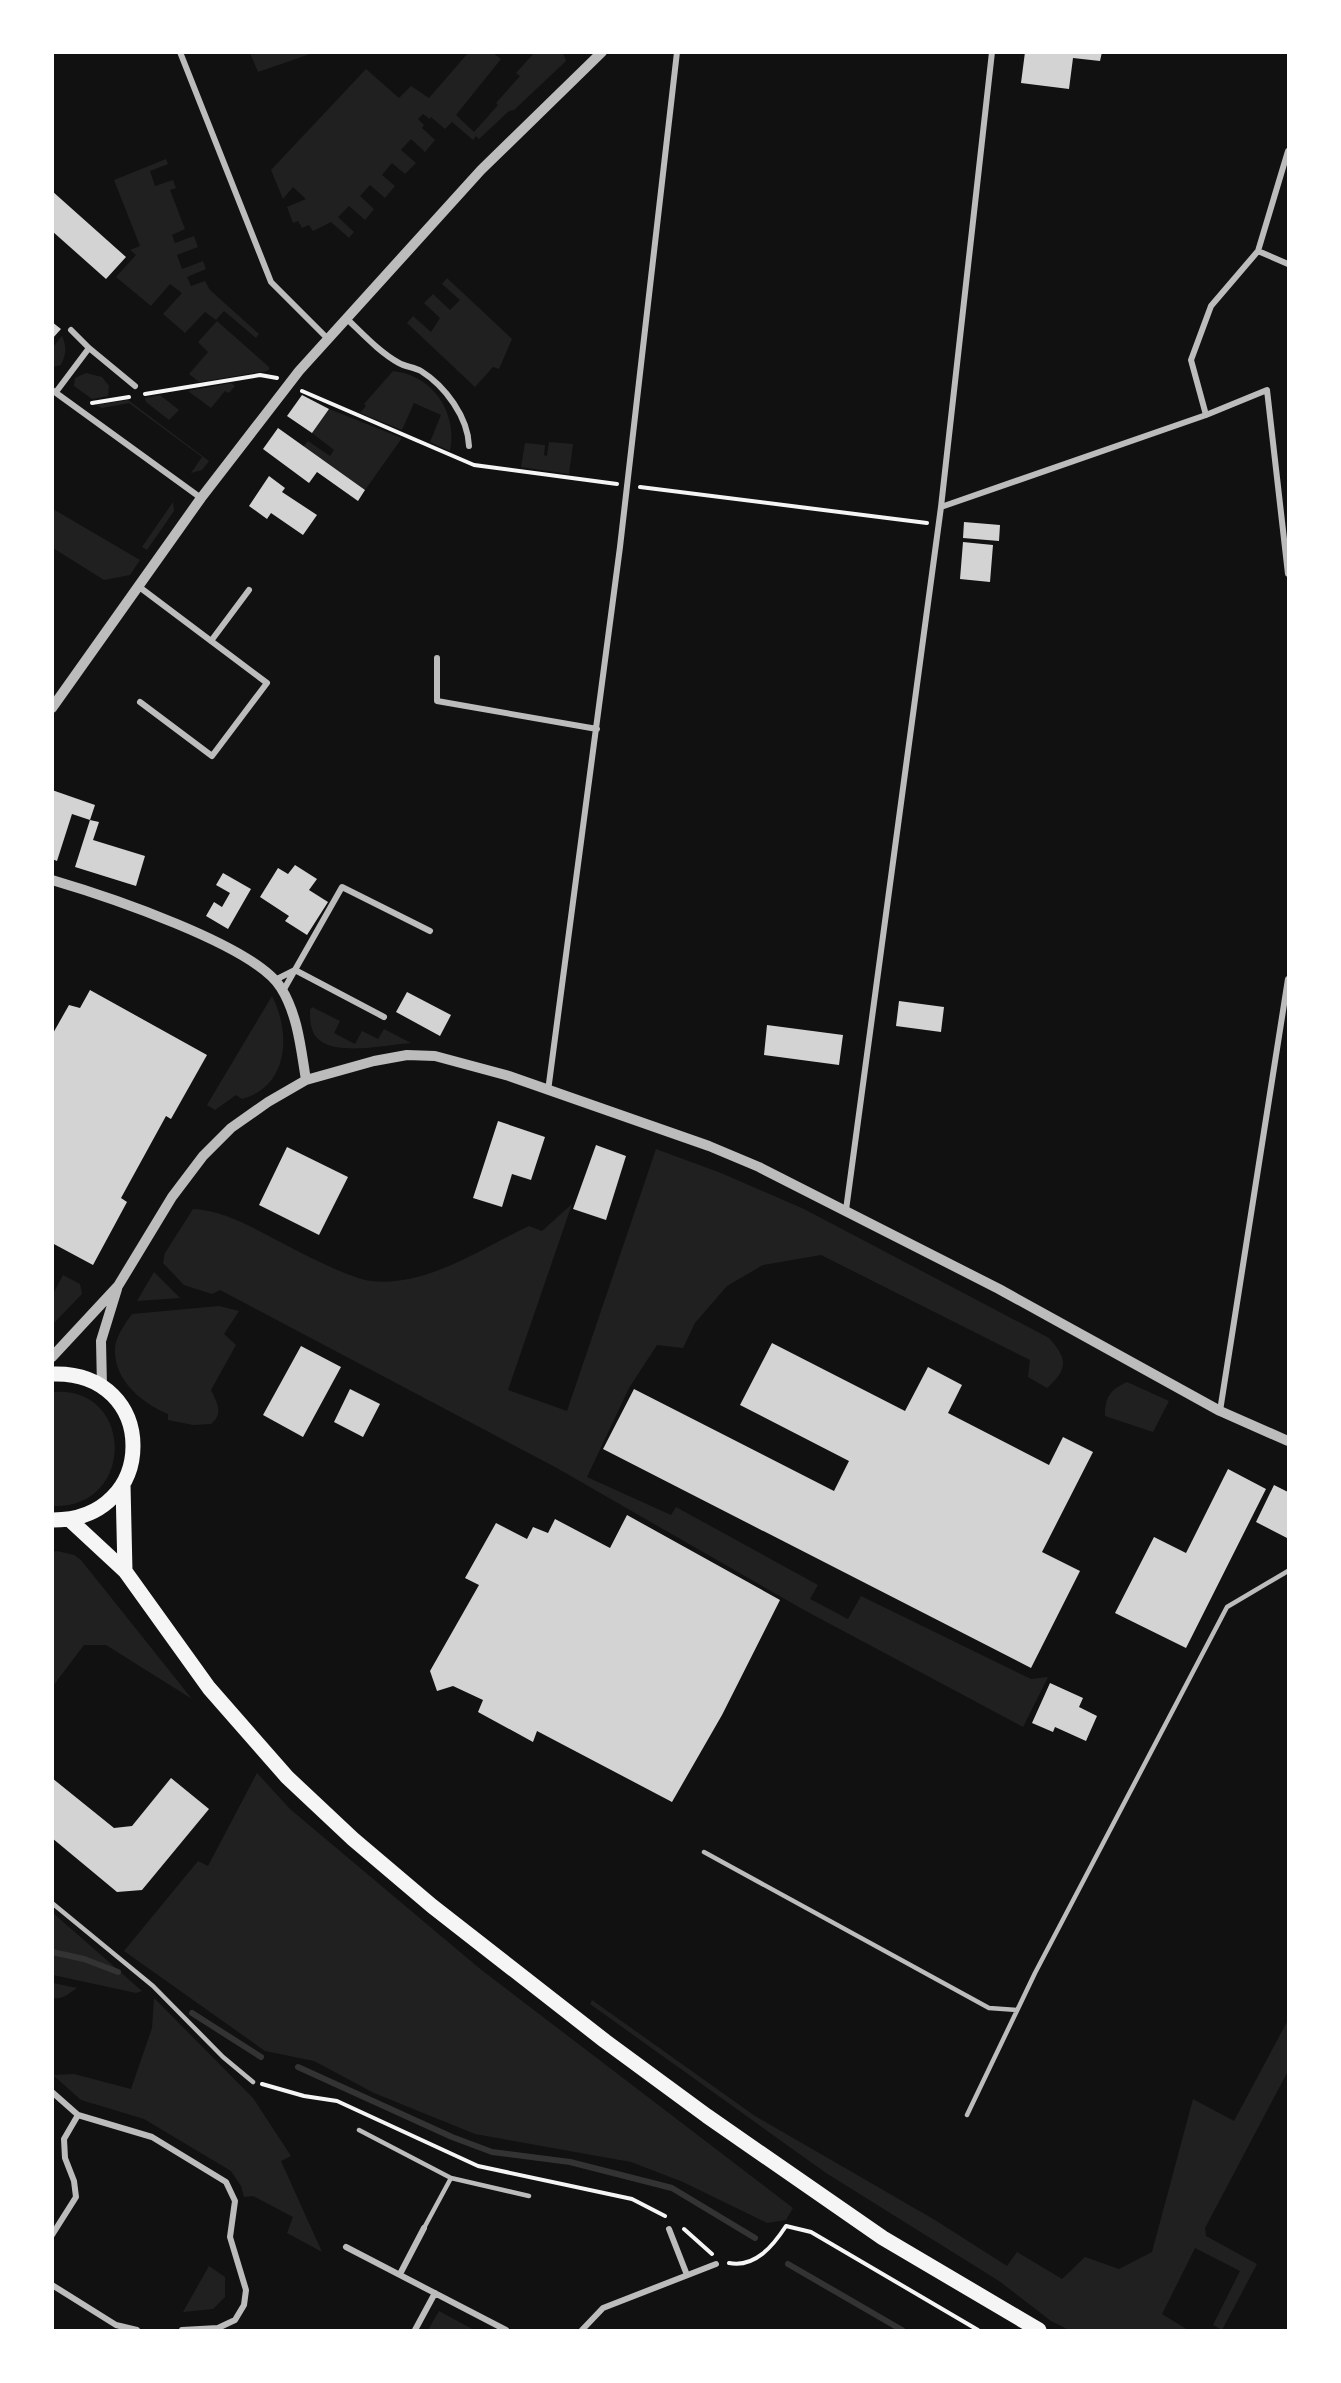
<svg xmlns="http://www.w3.org/2000/svg" width="1341" height="2383" font-family="Jost,sans-serif">
<rect width="100%" height="100%" fill="#111"/>
<!-- green -->
<path fill="#202020" d="M 250,53 L 313,53 L 258,72 Z
M 468,53 L 493,53 L 501,59 L 456,115 L 474,132 L 498,105 L 496,103 L 520,76 L 516,73 L 534,53 L 563,53 L 566,61 L 514,110 L 509,111 L 479,139 L 476,136 L 473,140 L 452,122 L 445,129 L 431,117 L 430,119 L 423,114 L 418,119 L 424,125 L 422,128 L 435,140 L 425,152 L 411,139 L 401,150 L 416,163 L 405,174 L 392,163 L 382,175 L 395,186 L 385,198 L 370,185 L 360,196 L 374,209 L 365,220 L 349,206 L 338,217 L 354,232 L 349,238 L 331,222 L 313,231 L 309,225 L 302,228 L 298,221 L 293,223 L 287,207 L 306,199 L 293,187 L 283,199 L 271,170 L 366,69 L 399,98 L 411,86 L 429,98 Z
M 166,159 L 168,164 L 150,171 L 155,186 L 173,180 L 176,188 L 170,190 L 185,229 L 172,235 L 175,243 L 194,236 L 198,247 L 177,255 L 182,269 L 203,261 L 206,269 L 187,277 L 191,286 L 205,281 L 210,290 L 259,334 L 256,338 L 224,311 L 216,320 L 205,312 L 185,333 L 163,314 L 182,293 L 170,284 L 151,306 L 116,277 L 136,255 L 130,250 L 140,246 L 114,180 Z
M 447,278 L 512,339 L 499,369 L 493,367 L 475,387 L 407,323 L 413,316 L 431,332 L 440,318 L 424,303 L 433,294 L 450,310 L 460,300 L 442,284 Z
M 217,321 L 270,368 L 267,371 L 199,382 L 189,374 L 208,352 L 198,342 Z
M 62,336 C 67,347 66,355 61,365 L 53,367 L 53,347 Z
M 393,371 C 433,375 458,413 450,451 L 430,442 L 441,415 L 414,403 L 402,430 L 360,413 L 366,406 L 364,404 Z
M 86,373 L 102,377 L 109,386 L 108,396 L 92,399 L 74,386 L 75,378 Z
M 231,383 L 235,386 L 229,393 L 225,391 L 211,408 L 188,391 Z
M 160,395 L 179,410 L 169,420 L 146,402 L 145,398 Z
M 128,400 L 209,461 L 202,470 L 191,473 L 202,457 L 129,403 L 102,408 L 96,405 Z
M 329,409 L 402,438 L 365,490 L 303,447 L 308,441 L 330,456 L 334,450 L 312,433 Z
M 549,442 L 573,444 L 569,474 L 521,467 L 525,443 L 545,445 L 544,455 L 547,456 Z
M 173,502 L 174,511 L 147,550 L 142,547 Z
M 53,509 L 140,560 L 130,575 L 104,580 L 53,548 Z
M 272,996 C 291,1033 289,1086 242,1099 L 236,1095 L 215,1110 L 207,1105 Z
M 312,1007 L 340,1021 L 334,1033 L 355,1044 L 362,1031 L 378,1039 L 384,1029 L 411,1043 C 387,1044 321,1061 312,1029 C 310,1023 310,1016 310,1010 Z
M 656,1149 L 721,1173 L 804,1209 L 1049,1338 C 1068,1359 1068,1369 1047,1388 L 1028,1377 L 1030,1360 L 821,1255 L 763,1265 L 727,1286 L 695,1323 L 683,1348 L 657,1345 L 629,1388 L 587,1477 L 671,1515 L 676,1507 L 818,1585 L 810,1599 L 848,1619 L 861,1596 L 1031,1679 L 1048,1677 L 1023,1727 L 804,1610 L 555,1467 L 220,1290 L 212,1294 L 184,1285 L 163,1263 L 165,1253 L 193,1209 C 226,1211 253,1228 282,1243 C 301,1253 351,1279 371,1281 C 427,1287 480,1249 529,1226 L 542,1231 L 572,1204 L 508,1390 L 567,1411 Z
M 154,1272 L 180,1298 L 137,1301 Z
M 63,1275 L 80,1284 L 82,1294 L 53,1324 L 53,1294 Z
M 219,1306 L 239,1311 L 224,1334 L 236,1345 L 211,1390 C 217,1403 224,1413 211,1424 L 193,1425 L 168,1420 L 168,1414 C 143,1404 113,1380 115,1348 C 116,1336 125,1324 132,1314 Z
M 1127,1382 L 1169,1401 L 1153,1432 L 1105,1416 C 1105,1397 1110,1390 1127,1382 Z
M 52,1392 C 135,1384 136,1509 53,1506 Z
M 57,1551 L 74,1555 L 81,1560 L 192,1699 L 106,1645 L 84,1645 L 53,1686 L 52,1552 Z
M 257,1773 L 290,1809 L 479,1968 L 793,2208 L 786,2220 L 767,2223 L 683,2182 L 631,2162 L 475,2134 L 374,2093 L 314,2061 L 265,2051 L 124,1951 L 198,1861 L 208,1866 Z
M 53,1913 L 142,1991 L 136,1993 L 53,1975 Z
M 53,1983 L 77,1988 C 69,1993 63,2000 53,1998 Z
M 154,1998 L 253,2098 L 291,2156 L 281,2161 L 322,2252 L 287,2233 L 293,2217 L 253,2196 L 244,2197 L 241,2186 L 231,2171 L 144,2119 L 81,2100 L 53,2075 L 74,2074 L 131,2089 L 152,2028 Z
M 592,2000 L 755,2116 L 935,2220 L 1007,2266 L 1017,2252 L 1062,2279 L 1085,2257 L 1119,2269 L 1152,2252 L 1193,2099 L 1234,2121 L 1288,2020 L 1288,2071 L 1205,2228 L 1206,2236 L 1257,2264 L 1222,2330 L 1213,2325 L 1240,2271 L 1195,2248 L 1162,2314 L 1188,2330 L 1069,2330 L 1051,2321 L 999,2281 L 826,2173 L 590,2004 Z
M 209,2266 L 225,2277 L 225,2297 L 213,2309 L 183,2312 Z
M 439,2311 L 474,2330 L 428,2330 Z"/>
<g fill="none" stroke-linecap="round" stroke-linejoin="round">
<!-- stream -->
<path stroke="#333" stroke-width="6" d="M 52,1952 L 84,1959 L 118,1972
M 192,2013 L 261,2057
M 298,2067 L 452,2137 L 492,2152 L 570,2162 L 672,2188 L 755,2238
M 788,2264 L 902,2330"/>
</g>
<!-- building -->
<path fill="#d3d3d3" d="M 1025,52 L 1102,52 L 1100,61 L 1073,58 L 1069,89 L 1021,83 Z
M 52,191 L 126,257 L 106,279 L 52,231 Z
M 52,322 L 61,329 L 52,339 Z
M 302,395 L 329,409 L 312,433 L 287,416 Z
M 278,428 L 365,490 L 358,501 L 317,472 L 309,483 L 263,449 Z
M 269,476 L 285,488 L 282,492 L 317,515 L 303,535 L 271,513 L 267,519 L 249,506 Z
M 964,522 L 1000,525 L 999,541 L 963,538 Z
M 963,542 L 993,545 L 990,582 L 960,579 Z
M 52,790 L 95,805 L 90,820 L 72,814 L 57,861 L 52,859 Z
M 90,820 L 99,822 L 93,840 L 145,856 L 136,886 L 75,867 Z
M 295,865 L 317,879 L 309,890 L 328,902 L 307,935 L 285,921 L 289,916 L 260,897 L 278,868 L 288,874 Z
M 223,873 L 251,889 L 228,929 L 206,916 L 214,902 L 222,907 L 230,893 L 216,885 Z
M 90,990 L 207,1055 L 171,1119 L 166,1116 L 121,1198 L 127,1202 L 93,1265 L 52,1243 L 52,1035 L 69,1005 L 80,1008 Z
M 407,992 L 451,1015 L 440,1036 L 396,1012 Z
M 899,1001 L 944,1007 L 941,1032 L 896,1026 Z
M 767,1025 L 843,1035 L 839,1065 L 764,1055 Z
M 498,1121 L 545,1137 L 531,1180 L 512,1174 L 502,1207 L 473,1198 Z
M 596,1145 L 626,1156 L 606,1220 L 573,1209 Z
M 287,1147 L 348,1177 L 319,1235 L 259,1205 Z
M 772,1343 L 905,1411 L 928,1367 L 962,1385 L 948,1413 L 1049,1465 L 1063,1437 L 1093,1452 L 1042,1552 L 1080,1571 L 1031,1668 L 603,1449 L 634,1389 L 834,1491 L 849,1461 L 740,1405 Z
M 301,1346 L 341,1367 L 303,1437 L 263,1415 Z
M 350,1389 L 380,1404 L 363,1437 L 334,1422 Z
M 1228,1469 L 1266,1489 L 1186,1648 L 1115,1613 L 1154,1537 L 1186,1553 Z
M 1274,1485 L 1288,1492 L 1287,1538 L 1256,1522 Z
M 627,1515 L 780,1600 L 722,1715 L 672,1802 L 537,1731 L 533,1742 L 478,1712 L 483,1700 L 453,1686 L 437,1691 L 430,1671 L 479,1585 L 465,1578 L 496,1523 L 527,1539 L 533,1527 L 548,1533 L 555,1519 L 610,1548 Z
M 1050,1683 L 1083,1698 L 1079,1707 L 1097,1716 L 1086,1741 L 1055,1727 L 1053,1732 L 1032,1723 Z
M 52,1778 L 114,1828 L 132,1826 L 171,1778 L 209,1809 L 142,1890 L 117,1892 L 52,1838 Z"/>
<g fill="none" stroke-linecap="round" stroke-linejoin="round">
<!-- path -->
<path stroke="#f5f5f5" stroke-width="4" d="M 302,391 L 474,465 L 617,484
M 145,394 L 260,375 L 277,378
M 92,403 L 129,397
M 640,487 L 927,523
M 262,2084 L 304,2096 L 337,2101 L 478,2166 L 632,2199 L 665,2216
M 684,2229 L 712,2254
M 729,2263 C 755,2268 773,2246 786,2226 L 811,2232 L 978,2330"/>
<!-- service -->
<path stroke="#bcbcbc" stroke-width="4.5" d="M 704,1852 L 989,2008 L 1017,2010
M 52,1903 L 153,1986 L 223,2057 L 253,2082
M 967,2115 L 1035,1973 L 1227,1607 L 1288,1571
M 359,2130 L 451,2178 L 529,2196
M 424,2228 L 451,2178"/>
<!-- minor -->
<path stroke="#bcbcbc" stroke-width="6" d="M 180,52 L 271,282 L 327,338
M 1258,251 L 1288,264
M 346,318 C 362,333 379,352 399,363 C 406,367 414,367 421,371 C 445,386 468,417 469,446
M 71,330 L 89,348
M 52,390 L 201,498
M 56,392 L 89,348 L 135,386
M 1206,415 L 1191,360 L 1211,306 L 1258,251 L 1288,151
M 941,507 L 1206,415 L 1267,390 L 1288,574
M 138,586 L 267,683 L 212,756 L 140,702
M 211,641 L 249,590
M 437,658 L 437,701 L 597,729
M 275,980 L 295,970 L 384,1017
M 283,991 L 342,887 L 430,931
M 548,1091 L 620,547 L 677,52
M 846,1210 L 941,507 L 992,52
M 1220,1411 L 1288,979
M 52,2092 L 78,2115 L 152,2137 L 226,2182 L 235,2201 L 230,2237 L 246,2290 L 244,2305 L 235,2320 L 218,2328 L 182,2330
M 669,2229 L 687,2275
M 52,2235 L 76,2197 L 74,2181 L 65,2158 L 64,2139 L 78,2115
M 346,2247 L 506,2330
M 400,2274 L 424,2228
M 52,2285 L 116,2325 L 137,2330
M 415,2330 L 435,2293
M 582,2330 L 603,2308 L 716,2264"/>
<!-- tertiary -->
<path stroke="#bcbcbc" stroke-width="10" d="M 52,708 L 201,498 L 299,371 L 481,170 L 602,52
M 52,880 C 103,895 255,945 281,988 C 298,1015 301,1050 306,1080
M 52,1357 L 118,1286 L 172,1197 L 203,1156 L 231,1128 L 268,1102 L 306,1080 L 374,1061 L 407,1055 L 435,1056 L 509,1076 L 709,1146 L 759,1167 L 999,1289 L 1220,1411 L 1288,1441
M 102,1387 L 101,1341 L 117,1289"/>
<!-- primary -->
<path stroke="#f5f5f5" stroke-width="15" d="M 52,1374 C 160,1370 160,1521 52,1520
M 123,1485 L 125,1571
M 70,1520 L 125,1571 L 209,1688 L 287,1777 L 353,1839 L 432,1906 L 605,2041 L 707,2116 L 883,2238 L 1039,2330"/>
</g>
<!-- border -->
<rect width="1341" height="2383" fill="none" stroke="#ffffff" stroke-width="108"/>
</svg>
